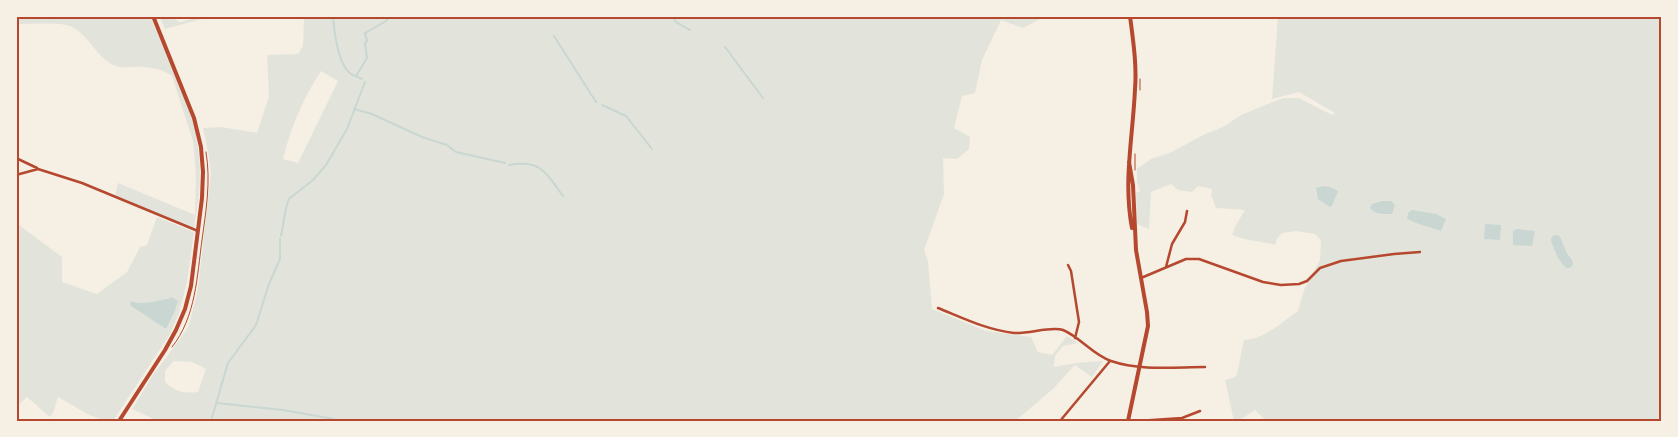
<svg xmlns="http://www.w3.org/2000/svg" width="1678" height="437" font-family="'PT Sans',sans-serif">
<rect width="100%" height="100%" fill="#f6efe4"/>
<!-- green -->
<path fill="#e2e4dc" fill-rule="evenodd" d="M 16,16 L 150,16 C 166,55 193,106 198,146 C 202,173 199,201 194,227 L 190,227 L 115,196 L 118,183 L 195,215 L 196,174 L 193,141 L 172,76 C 162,68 144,66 131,67 C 126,67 121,68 116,66 C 97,59 89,34 70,26 C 58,22 31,24 16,24 Z
M 159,16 L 169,16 L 180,22 L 203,16 L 213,16 L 165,29 Z
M 304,16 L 363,16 L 364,18 L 367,16 L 1046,16 L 1023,28 L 1001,20 L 982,60 L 975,93 L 962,96 L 954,128 L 970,137 L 969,149 L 957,159 L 943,158 L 944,194 L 924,250 L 928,261 L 932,309 L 986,331 L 1031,337 L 1038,352 L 1052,355 L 1067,336 L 1078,343 L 1063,346 L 1055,356 L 1054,367 L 1076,363 L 1103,361 L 1092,377 L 1075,365 L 1053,389 L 1015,421 L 158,421 L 132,409 L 153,375 L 185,332 L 189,325 L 198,289 L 211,173 L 209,157 L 203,128 L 221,127 L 257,133 L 269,96 L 267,55 L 298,54 L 303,46 ZM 321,71 L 338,81 L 298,163 L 283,159 C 290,129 304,97 321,71 ZM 174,361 L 192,362 L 206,369 L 198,392 C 183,394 175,391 165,382 L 165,371 Z
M 1278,16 L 1662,16 L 1662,421 L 1266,421 L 1255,410 L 1238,421 L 1234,421 L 1225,380 L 1235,377 L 1237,374 L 1244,340 C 1265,339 1282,322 1298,311 L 1304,290 L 1320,260 L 1321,240 L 1315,234 L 1296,231 L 1282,233 L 1277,238 L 1275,245 C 1261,241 1246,241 1232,235 L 1236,225 L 1245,210 L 1216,208 L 1211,195 L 1212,189 L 1198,186 L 1192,192 L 1178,190 L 1171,184 L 1151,192 L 1149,229 L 1137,224 L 1136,193 L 1140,191 L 1137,182 L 1137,169 L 1151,159 L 1172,152 L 1203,135 L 1223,127 L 1241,115 L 1275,101 L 1284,98 L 1299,98 L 1332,115 L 1335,113 L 1299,92 L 1272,99 Z
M 157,217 L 194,232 L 187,282 L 179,313 L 170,334 L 113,421 C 94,421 75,406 58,397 L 53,413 L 50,417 L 27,397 L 16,407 L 16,223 L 62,257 L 62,282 L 97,294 L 127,272 L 140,247 L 147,245 Z"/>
<!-- water -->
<path fill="#c9d6d2" d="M 1323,186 L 1330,187 L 1338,191 L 1332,206 L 1330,207 L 1318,199 L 1316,188 Z
M 1382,201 L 1391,201 L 1395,205 L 1392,214 C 1384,214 1375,215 1370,208 L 1372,204 Z
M 1412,210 L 1436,214 L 1446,219 L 1441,231 L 1416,223 L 1407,219 L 1408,213 Z
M 1485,224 L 1501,225 L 1500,240 L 1484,239 Z
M 1517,229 L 1535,231 L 1532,246 L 1513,245 L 1513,231 Z
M 171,297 L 178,301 L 174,313 L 166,329 L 131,306 L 130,303 L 131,301 C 143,306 157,300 169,299 Z"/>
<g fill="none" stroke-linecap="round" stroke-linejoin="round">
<!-- stream -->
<path stroke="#c9d6d2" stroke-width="2" d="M 333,16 C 334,31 338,65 351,74 C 354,76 359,77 362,79
M 672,16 L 676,22 L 690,30
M 554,36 L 596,102
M 725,47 L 763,98
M 356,76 L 367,58 L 365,43 L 367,41 L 365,33 L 386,21 L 390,16
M 602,105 L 626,116 L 652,149
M 354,109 L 372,114 L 422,137 L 447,145 L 456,152 L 505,163
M 509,165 C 541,159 546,173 563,196
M 281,236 L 286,208 L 289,199 L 313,180 L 326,165 L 347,129 L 365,82
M 217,403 L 283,410 L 334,419 L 335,421
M 211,421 L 228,363 L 256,325 L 269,284 L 280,259 L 280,239
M 908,421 L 909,420"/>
<!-- river -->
<path stroke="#c9d6d2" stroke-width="10" d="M 1556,240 L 1562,255 L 1568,263"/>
<!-- path -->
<path stroke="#b5482f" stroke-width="1" d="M 1140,90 L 1140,79
M 1135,154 L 1135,170
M 172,347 C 196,317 197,276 202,240 C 206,211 211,181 206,152"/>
<!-- minor -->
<path stroke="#b5482f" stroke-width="2.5" d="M 16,158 L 37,168
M 16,175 L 38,169 L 82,183 L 198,231
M 1068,265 L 1071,271 L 1079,322 L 1075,338
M 1166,267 L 1172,244 L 1185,222 L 1187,211
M 1141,278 L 1186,259 L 1199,259 L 1263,282 L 1281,285 L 1299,284 L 1307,281 L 1320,268 L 1341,261 L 1394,254 L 1420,252
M 938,308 C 963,318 987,330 1014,333 C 1029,334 1051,326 1063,330 C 1080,337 1093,355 1111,361 C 1140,371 1175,367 1205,367
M 1060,421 L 1110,361
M 1137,421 L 1182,418 L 1200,411"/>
<!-- tertiary -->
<path stroke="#b5482f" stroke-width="4" d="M 1130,16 C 1133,40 1137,65 1135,89 C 1133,136 1123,182 1132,228
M 1128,421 L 1148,326 L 1147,312 L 1136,250 L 1133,185 L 1129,162"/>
<!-- secondary -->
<path stroke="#b5482f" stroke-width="4" d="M 119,421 L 165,350 L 176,330 L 185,309 L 191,286 L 202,198 L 203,172 L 201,147 L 194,118 L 153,16"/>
</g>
<!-- border -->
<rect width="1678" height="437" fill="none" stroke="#f6efe4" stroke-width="35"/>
<rect x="18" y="18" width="1642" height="402" fill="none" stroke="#b5482f" stroke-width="2"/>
</svg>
